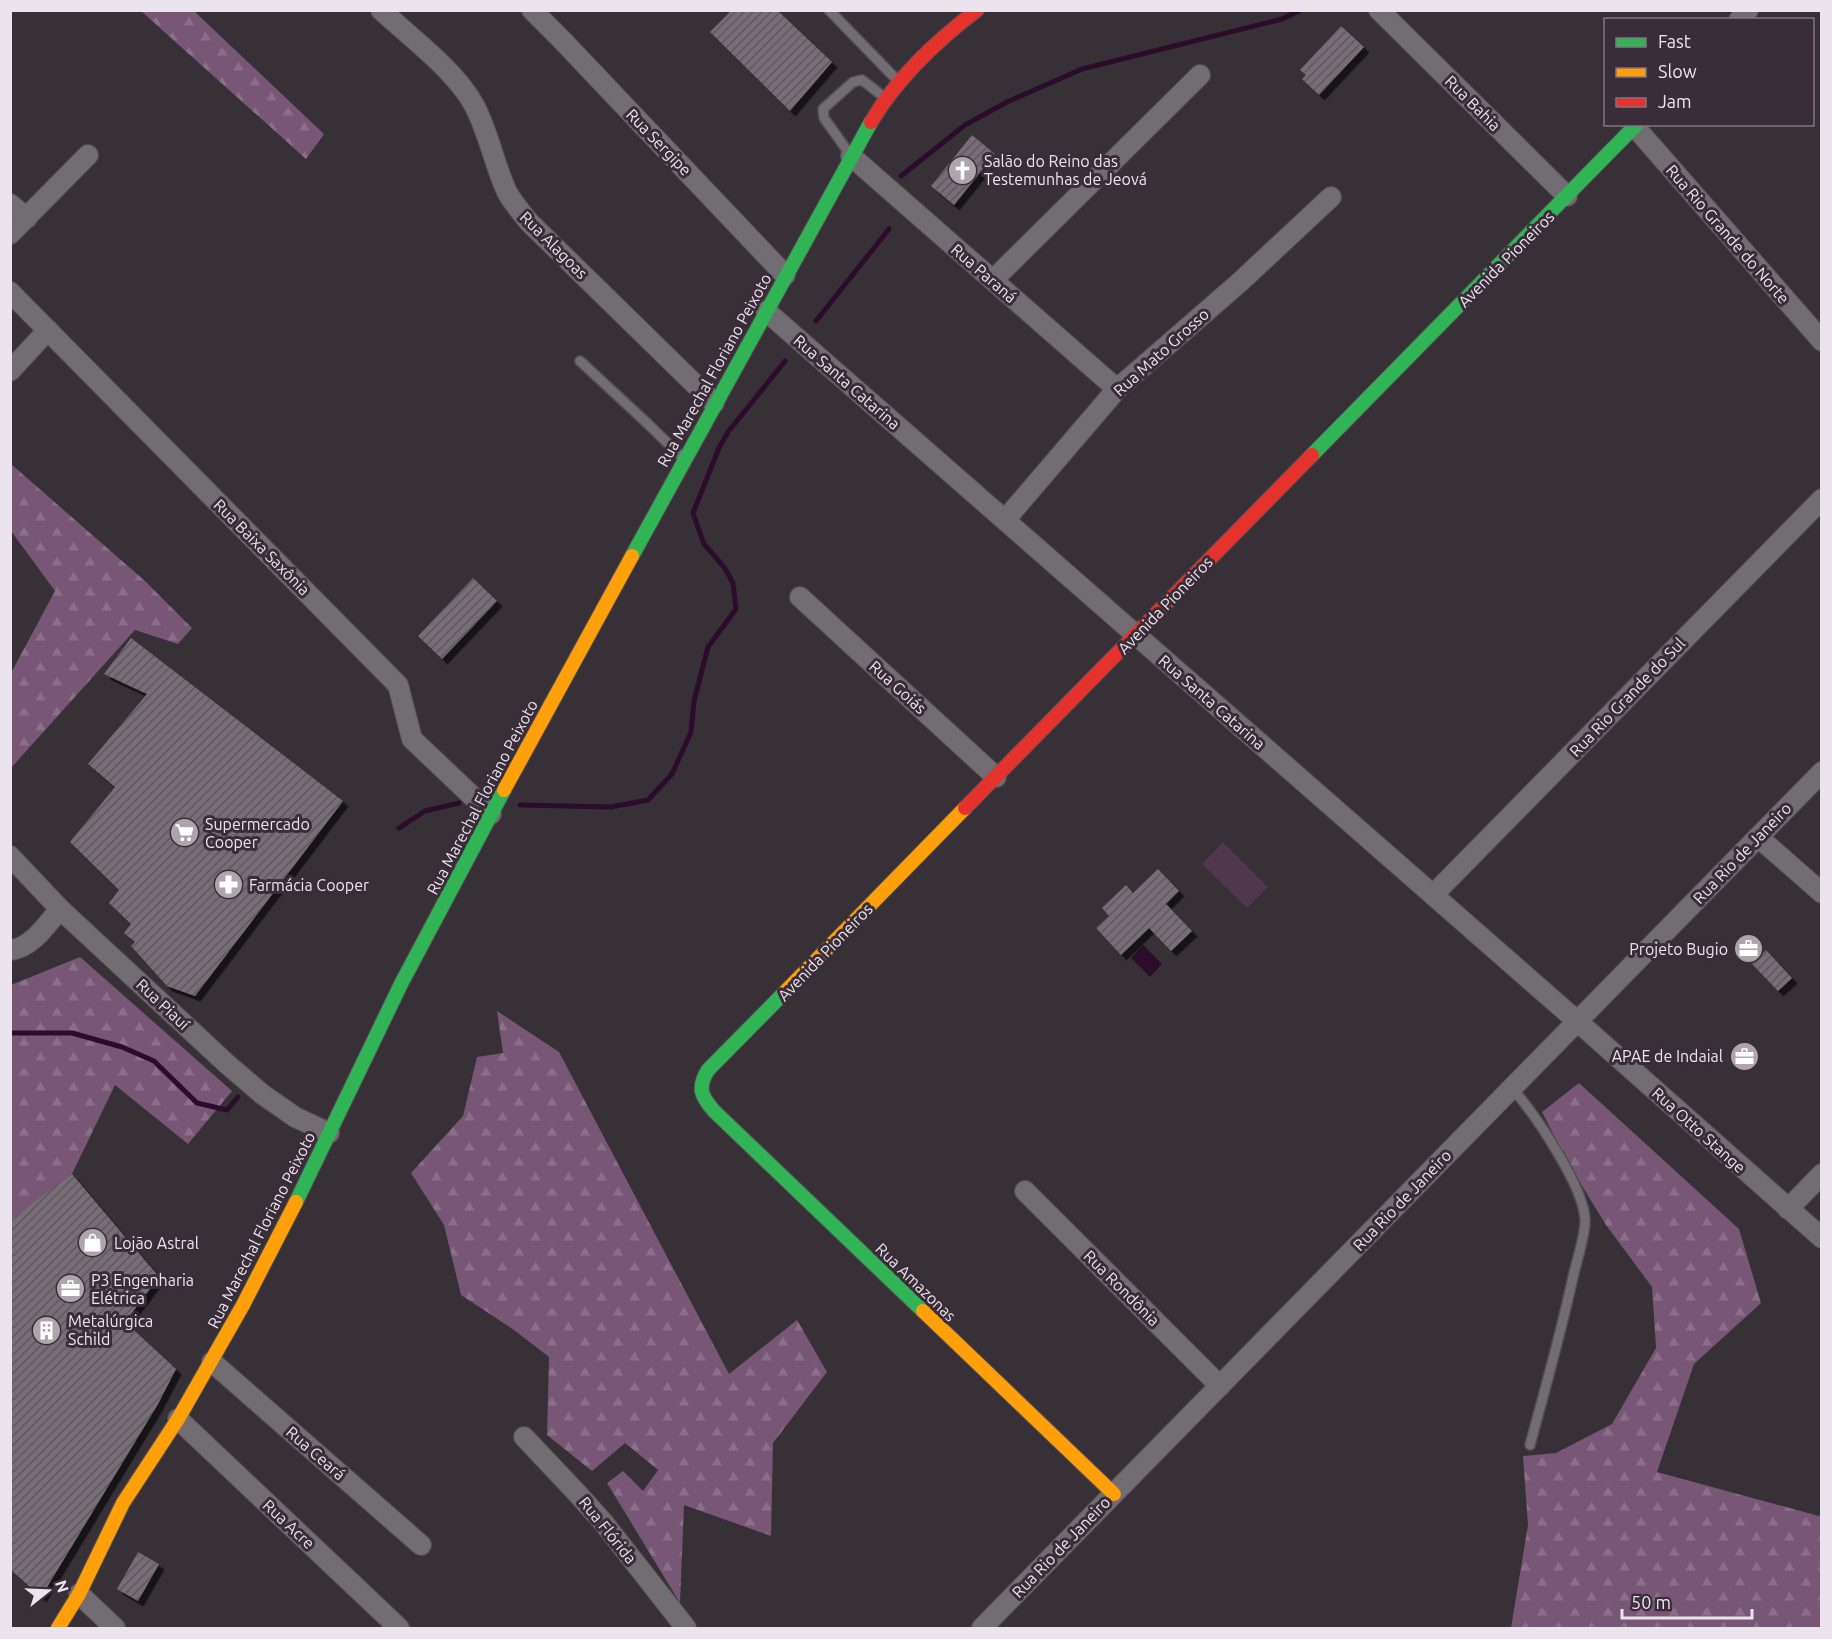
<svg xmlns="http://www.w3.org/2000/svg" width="1832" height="1639" font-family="Ubuntu,sans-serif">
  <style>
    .forest { fill: url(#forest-firs) }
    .pitch { fill: #4f374e }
    .water { fill: #2b0d2b }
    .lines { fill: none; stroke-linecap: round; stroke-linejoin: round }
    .stream { stroke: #2b0d2b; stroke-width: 5 }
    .building { fill: url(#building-hatch); filter: url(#shadow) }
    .lane-casing { stroke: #544d53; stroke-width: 12 }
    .street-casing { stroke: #544d53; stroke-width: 22 }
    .fast-casing { stroke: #544d53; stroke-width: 16 }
    .slow-casing { stroke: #544d53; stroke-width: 16 }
    .jam-casing { stroke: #544d53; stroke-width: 16 }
    .lane { stroke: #726d72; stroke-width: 9 }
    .street { stroke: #726d72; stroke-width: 20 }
    .fast { stroke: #30b455; stroke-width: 14 }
    .slow { stroke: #ff9f0a; stroke-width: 14 }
    .jam { stroke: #e5322d; stroke-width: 14 }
    .labels { text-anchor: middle; stroke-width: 6; stroke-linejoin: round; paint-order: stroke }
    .street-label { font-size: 16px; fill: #ece4ec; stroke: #3a2d39 }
    .poi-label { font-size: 16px; fill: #ece4ec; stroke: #3a2d39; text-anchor: start }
  </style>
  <defs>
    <pattern id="forest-firs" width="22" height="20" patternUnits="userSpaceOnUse" patternTransform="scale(1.5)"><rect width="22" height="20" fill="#775676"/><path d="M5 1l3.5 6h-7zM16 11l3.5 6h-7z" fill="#8a6e8a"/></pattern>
    <pattern id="building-hatch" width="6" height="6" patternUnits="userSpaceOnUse" patternTransform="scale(1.5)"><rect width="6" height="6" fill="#786d77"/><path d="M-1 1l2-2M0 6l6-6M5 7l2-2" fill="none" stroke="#60585f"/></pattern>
    <filter id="shadow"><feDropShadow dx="5.5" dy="5.5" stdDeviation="0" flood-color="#0009"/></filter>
  </defs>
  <rect width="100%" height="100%" fill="#373036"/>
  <g class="forest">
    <polygon points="141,11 194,11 324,134 306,159"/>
    <polygon points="11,464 145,581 192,628 178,644 135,630 11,768 11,673 55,591 11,531"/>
    <polygon points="80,957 232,1091 188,1144 115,1085 72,1174 11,1220 11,985"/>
    <polygon points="497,1011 559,1052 729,1374 797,1320 827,1372 773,1443 771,1536 684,1505 680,1603 607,1483 623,1471 643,1491 658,1470 625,1443 592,1471 547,1435 549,1357 514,1330 461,1295 444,1225 411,1173 463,1116 477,1057 503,1053"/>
    <polygon points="1579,1083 1739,1229 1761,1303 1694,1364 1657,1472 1819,1516 1821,1515 1821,1628 1511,1628 1528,1525 1523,1456 1556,1453 1612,1424 1656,1348 1652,1287 1606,1225 1568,1163 1542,1112"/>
  </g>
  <polygon class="pitch" points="1223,842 1268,887 1247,908 1202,864"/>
  <polygon class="water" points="1143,945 1162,964 1150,977 1131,958"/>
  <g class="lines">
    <g class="stream">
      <polyline points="901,176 965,125 1007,102 1082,69 1282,19 1301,10"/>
      <polyline points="816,321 889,229"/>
      <polyline points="520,805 611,807 648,800 672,774 691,732 694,701 708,647 736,609 733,583 724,567 704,544 693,513 719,448 728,432 785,361"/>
      <polyline points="399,828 425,811 459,803"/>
      <polyline points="10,1033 72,1033 122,1047 154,1061 197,1103 227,1110 238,1097"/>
    </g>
  </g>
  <g class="building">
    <polygon points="732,10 777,10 832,62 790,111 710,32"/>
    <polygon points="1341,26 1364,47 1319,95 1302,79 1306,75 1300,70"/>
    <polygon points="972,135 995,154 954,205 931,186"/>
    <polygon points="473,578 497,601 442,659 418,636"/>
    <polygon points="131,638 343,801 195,996 167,986 131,946 135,942 124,933 131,924 109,903 119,890 70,842 115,787 88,764 147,694 104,674"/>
    <polygon points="1158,869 1179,891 1166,904 1192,931 1171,951 1149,928 1121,955 1096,928 1109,916 1102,908 1126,885 1133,893"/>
    <polygon points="1766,950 1792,978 1778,991 1752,964"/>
    <polygon points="72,1174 159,1277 125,1322 176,1369 158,1404 41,1597 10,1569 10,1220"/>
    <polygon points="138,1552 159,1564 138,1601 117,1589"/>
  </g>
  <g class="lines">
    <defs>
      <g id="lane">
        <polyline points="829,10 897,80"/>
        <polyline points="849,153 824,118 823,109 853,82 862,80 884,97"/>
        <polyline points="580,361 648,424 683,458"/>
        <path d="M 1512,1088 C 1534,1113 1587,1190 1585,1223 C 1584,1239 1577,1260 1573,1277 C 1561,1333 1545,1389 1530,1445"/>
      </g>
      <g id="street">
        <path d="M 381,10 C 410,37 456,71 474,105 C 489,133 494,164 507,192 C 513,203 521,212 529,222 L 714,403"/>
        <polyline points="532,10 561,39 785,275"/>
        <polyline points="1379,10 1567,196"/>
        <polyline points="1739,20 1748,10"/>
        <polyline points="1635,127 1822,341"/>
        <polyline points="851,156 1117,389"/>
        <polyline points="10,204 27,218"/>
        <polyline points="10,234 88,155"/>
        <polyline points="993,280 1200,75"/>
        <polyline points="10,292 398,685 412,739 491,814"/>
        <polyline points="766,311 1577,1021 1822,1238"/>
        <polyline points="10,371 48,330"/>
        <polyline points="1005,520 1117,389 1240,282 1331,197"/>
        <polyline points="800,597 996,777"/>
        <polyline points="1758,837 1822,893"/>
        <polyline points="10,856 60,909 227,1064 262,1094 295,1117 329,1133"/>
        <polyline points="1433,895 1822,499"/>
        <path d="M 10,950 C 32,948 47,924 60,909"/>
        <polyline points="1025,1191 1220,1386"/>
        <polyline points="1788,1209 1822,1174"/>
        <polyline points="212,1362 421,1545"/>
        <polyline points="178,1419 399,1628"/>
        <polyline points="524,1437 576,1492 603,1522 686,1628"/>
        <polyline points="79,1594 115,1628"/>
        <polyline points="982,1628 1822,772"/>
      </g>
      <g id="fast">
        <polyline points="1312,455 1637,124"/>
        <polyline points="632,556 871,122"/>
        <path d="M 785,992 L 708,1070 C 697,1088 701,1096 714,1111 L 923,1311"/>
        <polyline points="296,1202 401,984 504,790"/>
      </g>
      <g id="slow">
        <polyline points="504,790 632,556"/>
        <polyline points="785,992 965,808"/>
        <polyline points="923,1311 1114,1494"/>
        <polyline points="58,1628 79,1594 123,1503 178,1419 243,1305 296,1202"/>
      </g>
      <g id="jam">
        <path d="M 871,122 C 898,77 935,42 977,10"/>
        <polyline points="965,808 1312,455"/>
      </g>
    </defs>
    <use href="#lane" class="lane-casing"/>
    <use href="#street" class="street-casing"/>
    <use href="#fast" class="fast-casing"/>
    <use href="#slow" class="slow-casing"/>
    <use href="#jam" class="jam-casing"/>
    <use href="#lane" class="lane"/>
    <use href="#street" class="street"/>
    <use href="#fast" class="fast"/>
    <use href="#slow" class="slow"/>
    <use href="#jam" class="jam"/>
  </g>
  <defs>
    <symbol id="church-disc" viewBox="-11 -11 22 22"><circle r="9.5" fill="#ada5ac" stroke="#3a2d39"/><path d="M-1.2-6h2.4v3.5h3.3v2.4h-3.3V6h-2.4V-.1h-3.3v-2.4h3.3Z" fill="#fff"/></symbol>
    <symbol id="supermarket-disc" viewBox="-11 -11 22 22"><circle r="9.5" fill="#ada5ac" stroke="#3a2d39"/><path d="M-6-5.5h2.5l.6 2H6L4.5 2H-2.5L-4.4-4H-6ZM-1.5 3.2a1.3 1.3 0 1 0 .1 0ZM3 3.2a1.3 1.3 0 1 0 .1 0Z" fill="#fff"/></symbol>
    <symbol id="pharmacy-disc" viewBox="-11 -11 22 22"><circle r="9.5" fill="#ada5ac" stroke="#3a2d39"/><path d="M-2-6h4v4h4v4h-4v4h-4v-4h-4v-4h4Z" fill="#fff"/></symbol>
    <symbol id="office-disc" viewBox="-11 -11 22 22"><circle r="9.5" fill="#ada5ac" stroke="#3a2d39"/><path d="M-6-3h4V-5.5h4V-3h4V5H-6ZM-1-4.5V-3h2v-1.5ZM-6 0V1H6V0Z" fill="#fff"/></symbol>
    <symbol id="shop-disc" viewBox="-11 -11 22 22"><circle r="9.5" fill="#ada5ac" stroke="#3a2d39"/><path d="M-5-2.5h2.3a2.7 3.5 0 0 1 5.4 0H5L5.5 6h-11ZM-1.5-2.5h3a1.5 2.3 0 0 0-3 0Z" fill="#fff"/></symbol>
    <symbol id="building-disc" viewBox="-11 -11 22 22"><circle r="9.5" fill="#ada5ac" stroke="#3a2d39"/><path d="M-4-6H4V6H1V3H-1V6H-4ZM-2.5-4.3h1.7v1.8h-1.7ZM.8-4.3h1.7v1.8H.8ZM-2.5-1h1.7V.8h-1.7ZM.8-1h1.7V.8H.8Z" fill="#fff"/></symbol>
  </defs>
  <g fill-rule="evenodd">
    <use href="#church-disc" x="946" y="154" width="33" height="33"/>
    <use href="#supermarket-disc" x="168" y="816" width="33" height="33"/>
    <use href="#pharmacy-disc" x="212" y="868" width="33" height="33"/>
    <use href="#office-disc" x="1732" y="932" width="33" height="33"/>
    <use href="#office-disc" x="1728" y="1040" width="33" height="33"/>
    <use href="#shop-disc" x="76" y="1226" width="33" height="33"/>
    <use href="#office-disc" x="54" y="1272" width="33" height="33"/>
    <use href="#building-disc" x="30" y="1314" width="33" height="33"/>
  </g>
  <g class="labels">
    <g class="street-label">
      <text transform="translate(1473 103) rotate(45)" y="6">Rua Bahia</text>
      <text transform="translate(659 142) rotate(46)" y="6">Rua Sergipe</text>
      <text transform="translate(1728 234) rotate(49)" y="6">Rua Rio Grande do Norte</text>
      <text transform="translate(554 245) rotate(45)" y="6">Rua Alagoas</text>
      <text transform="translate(1506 259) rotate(-45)" y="6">Avenida Pioneiros</text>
      <text transform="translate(984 273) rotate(41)" y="6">Rua Paraná</text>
      <text transform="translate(1161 352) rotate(-42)" y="6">Rua Mato Grosso</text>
      <text transform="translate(714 370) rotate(-61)" y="6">Rua Marechal Floriano Peixoto</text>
      <text transform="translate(847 382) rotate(41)" y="6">Rua Santa Catarina</text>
      <text transform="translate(262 547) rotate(45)" y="6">Rua Baixa Saxônia</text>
      <text transform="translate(1165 605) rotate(-46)" y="6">Avenida Pioneiros</text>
      <text transform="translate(898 687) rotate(42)" y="6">Rua Goiás</text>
      <text transform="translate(1627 697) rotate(-46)" y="6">Rua Rio Grande do Sul</text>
      <text transform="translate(1212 702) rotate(41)" y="6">Rua Santa Catarina</text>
      <text transform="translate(482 797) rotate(-62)" y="6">Rua Marechal Floriano Peixoto</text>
      <text transform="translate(1742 853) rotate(-46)" y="6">Rua Rio de Janeiro</text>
      <text transform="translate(825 952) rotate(-46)" y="6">Avenida Pioneiros</text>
      <text transform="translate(163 1004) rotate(43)" y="6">Rua Piauí</text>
      <text transform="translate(1699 1130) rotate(42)" y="6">Rua Otto Stange</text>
      <text transform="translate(1402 1200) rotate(-46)" y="6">Rua Rio de Janeiro</text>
      <text transform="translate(261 1230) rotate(-63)" y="6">Rua Marechal Floriano Peixoto</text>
      <text transform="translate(916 1282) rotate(44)" y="6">Rua Amazonas</text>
      <text transform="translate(1122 1288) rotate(45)" y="6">Rua Rondônia</text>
      <text transform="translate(316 1453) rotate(41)" y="6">Rua Ceará</text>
      <text transform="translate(289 1524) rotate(43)" y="6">Rua Acre</text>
      <text transform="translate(608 1530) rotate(51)" y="6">Rua Flórida</text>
      <text transform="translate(1061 1547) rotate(-46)" y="6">Rua Rio de Janeiro</text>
    </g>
    <g class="poi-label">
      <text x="984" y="167">Salão do Reino das<tspan x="984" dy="18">Testemunhas de Jeová</tspan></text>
      <text x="205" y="830">Supermercado<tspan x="205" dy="18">Cooper</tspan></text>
      <text x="249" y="891">Farmácia Cooper</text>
      <text x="1728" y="955" text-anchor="end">Projeto Bugio</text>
      <text x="1723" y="1062" text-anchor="end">APAE de Indaial</text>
      <text x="114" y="1249">Lojão Astral</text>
      <text x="91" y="1286">P3 Engenharia<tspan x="91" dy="18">Elétrica</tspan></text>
      <text x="68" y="1327">Metalúrgica<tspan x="68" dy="18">Schild</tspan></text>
    </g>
  </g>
  <rect width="1832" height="1639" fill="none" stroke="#ece4ec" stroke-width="24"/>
  <rect x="1604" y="18" width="210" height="108" fill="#3a2d39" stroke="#817681" stroke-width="1.5"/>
  <rect x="1616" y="38" width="30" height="9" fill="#30b455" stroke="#817681" stroke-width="1.5"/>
  <text x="1658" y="48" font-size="18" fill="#ece4ec">Fast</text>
  <rect x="1616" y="68" width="30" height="9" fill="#ff9f0a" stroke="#817681" stroke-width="1.5"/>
  <text x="1658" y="78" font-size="18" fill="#ece4ec">Slow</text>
  <rect x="1616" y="98" width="30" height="9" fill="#e5322d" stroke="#817681" stroke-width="1.5"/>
  <text x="1658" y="108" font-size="18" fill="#ece4ec">Jam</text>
  <g transform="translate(48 1591) rotate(72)" stroke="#3a2d39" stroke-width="4.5" paint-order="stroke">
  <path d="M0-4.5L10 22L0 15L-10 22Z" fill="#ece4ec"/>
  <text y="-9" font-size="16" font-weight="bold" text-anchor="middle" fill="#ece4ec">N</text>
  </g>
  <path d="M1622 1609v9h130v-9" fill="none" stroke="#ece4ec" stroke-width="3"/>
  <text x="1631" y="1609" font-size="18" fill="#ece4ec" stroke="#3a2d39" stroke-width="4.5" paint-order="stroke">50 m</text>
</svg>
